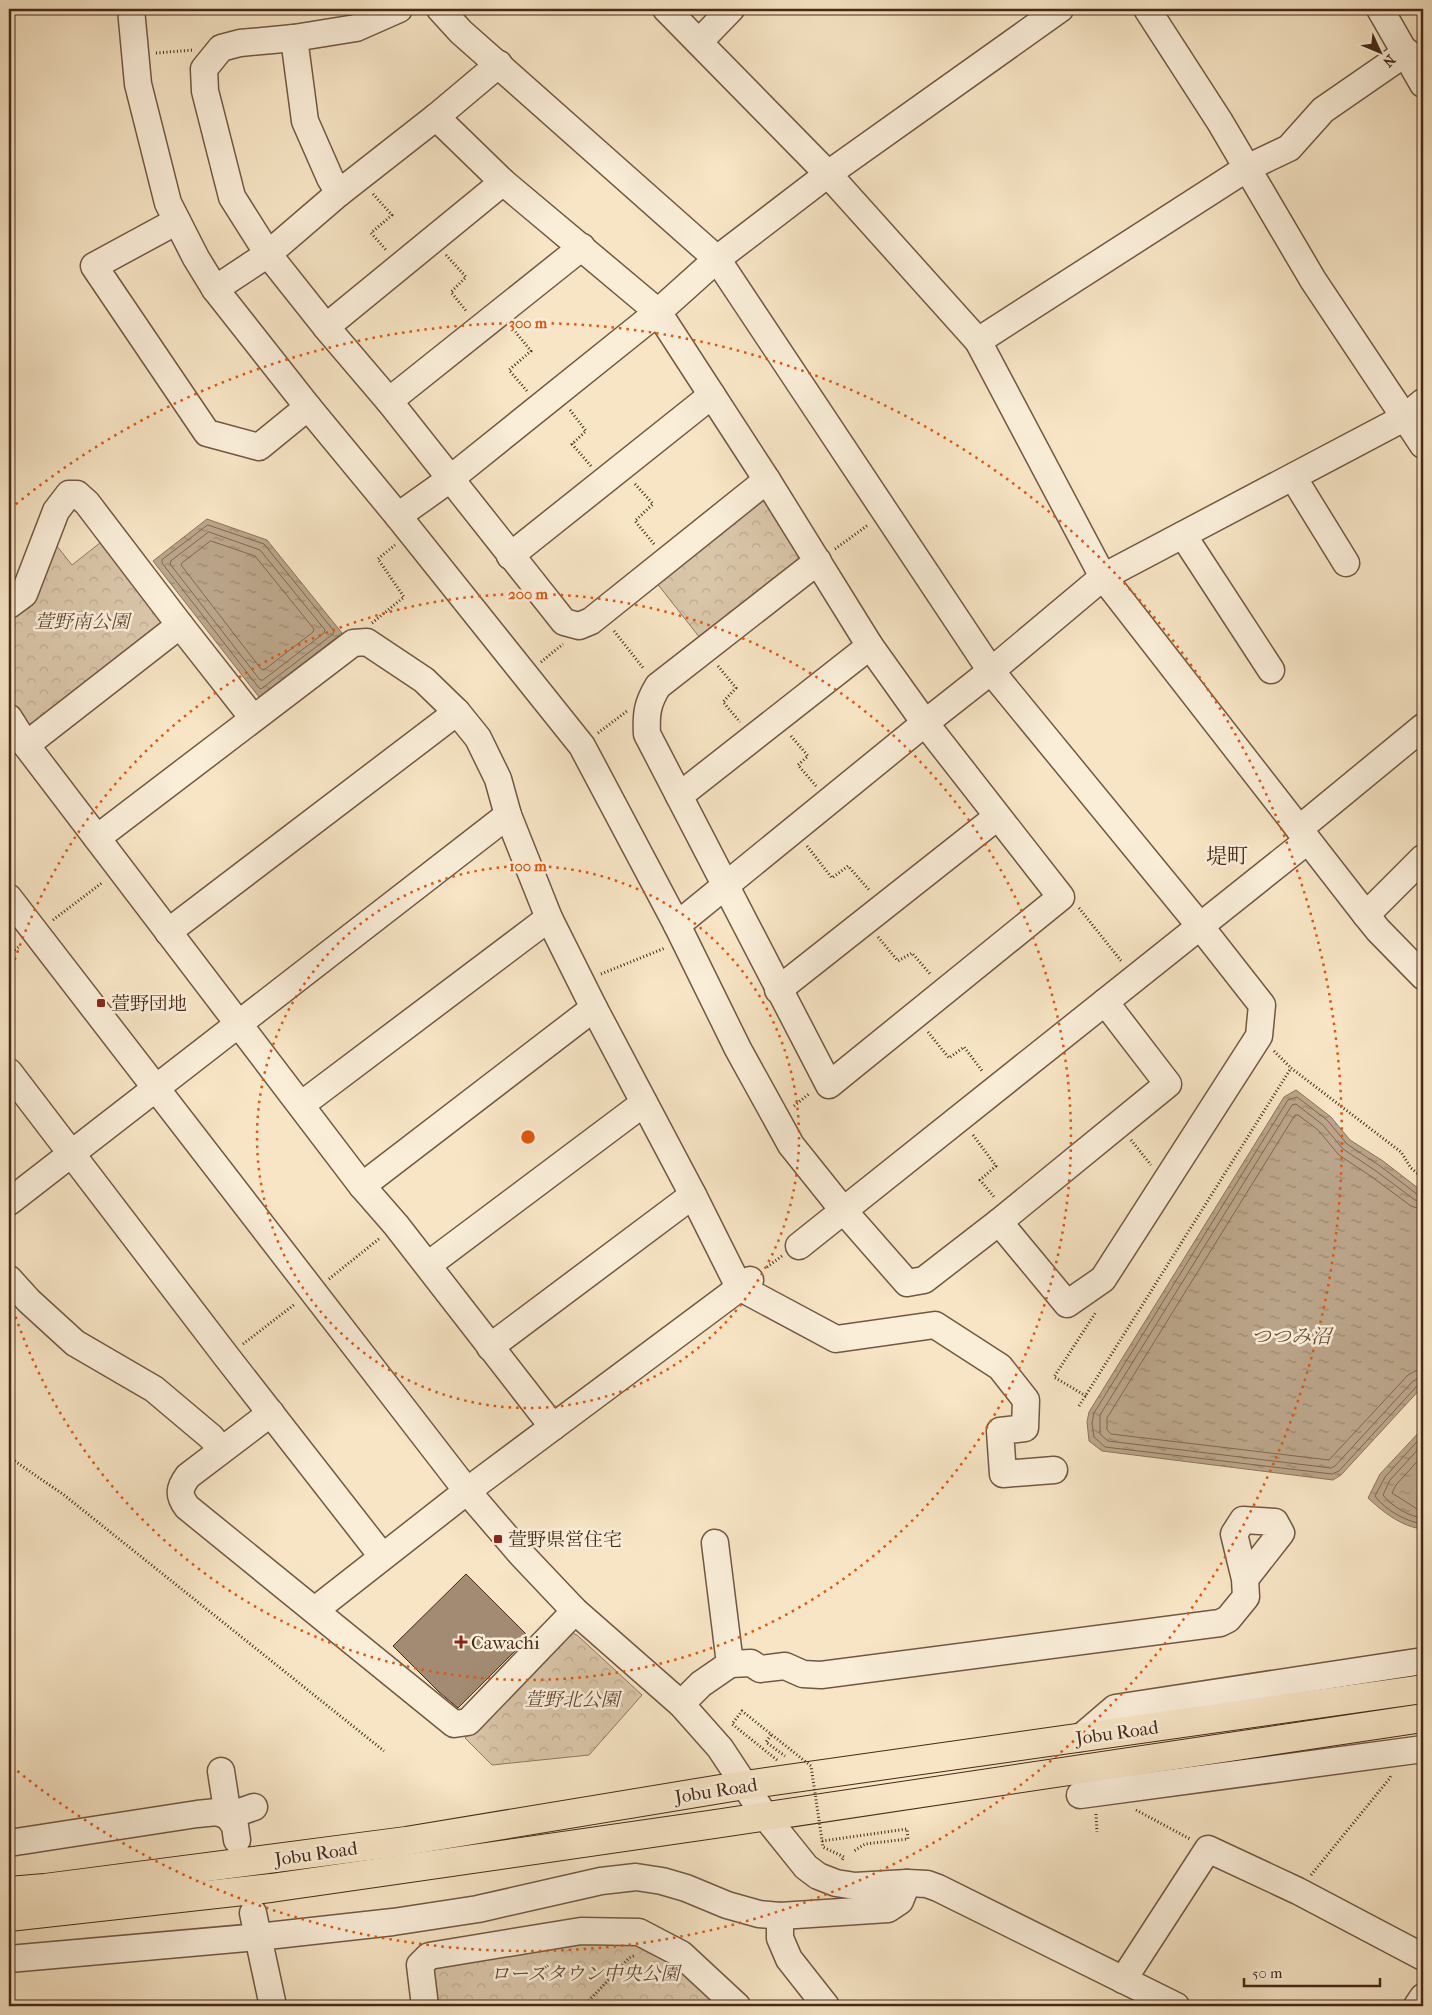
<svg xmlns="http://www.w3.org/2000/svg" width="1432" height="2015" font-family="'IM FELL French Canon','Noto Serif JP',serif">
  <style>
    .park { fill: url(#park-crowns); stroke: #907760 }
    .water { fill: url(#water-ripples); stroke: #8c735c }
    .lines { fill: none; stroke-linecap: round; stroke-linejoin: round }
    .shore { stroke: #806751; stroke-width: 1 }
    .building { fill: #a28b72; stroke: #462918 }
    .minor-casing { stroke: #725843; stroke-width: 29 }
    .highway-casing { stroke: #462918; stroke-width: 30 }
    .path { stroke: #462918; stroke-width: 3; stroke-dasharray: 1 2.5; stroke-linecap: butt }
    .minor { stroke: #faeed9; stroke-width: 26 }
    .highway { stroke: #f7e5c5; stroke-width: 28 }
    .path-bridge { stroke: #462918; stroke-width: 3; stroke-dasharray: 1 2.5; stroke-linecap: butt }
    .ring { fill: none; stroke: #e0570d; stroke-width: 2.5; stroke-dasharray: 2.5 5 }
    .poi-dot { fill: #8f2418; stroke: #faeed9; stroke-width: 2 }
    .labels { text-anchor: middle; stroke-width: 5; stroke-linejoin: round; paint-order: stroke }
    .park-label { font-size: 19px; font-style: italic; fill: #634835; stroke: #faeed9 }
    .poi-label { font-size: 19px; fill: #462918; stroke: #faeed9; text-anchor: start }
    .street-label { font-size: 19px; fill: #462918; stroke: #faeed9 }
    .water-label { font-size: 20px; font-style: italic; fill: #694e3a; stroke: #faeed9 }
    .quarter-label { font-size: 21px; fill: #462918; stroke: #faeed9 }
    .centre { fill: #e0570d; stroke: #faeed9; stroke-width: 2.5 }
    .ring-label { font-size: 15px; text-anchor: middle; font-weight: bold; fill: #e0570d; stroke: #faeed9; stroke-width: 5; stroke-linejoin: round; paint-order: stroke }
  </style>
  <defs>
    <pattern id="park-crowns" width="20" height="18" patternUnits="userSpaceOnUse" patternTransform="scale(1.25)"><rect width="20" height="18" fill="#d9c5a8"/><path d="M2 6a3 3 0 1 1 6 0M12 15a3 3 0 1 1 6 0" fill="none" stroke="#bca990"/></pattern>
    <pattern id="water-ripples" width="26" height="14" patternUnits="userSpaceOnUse" patternTransform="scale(1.25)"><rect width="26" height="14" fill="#bba58a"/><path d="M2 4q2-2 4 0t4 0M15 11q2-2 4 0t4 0" fill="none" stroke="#9a8670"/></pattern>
  </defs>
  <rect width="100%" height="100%" fill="#f7e5c5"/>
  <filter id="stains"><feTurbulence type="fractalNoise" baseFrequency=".004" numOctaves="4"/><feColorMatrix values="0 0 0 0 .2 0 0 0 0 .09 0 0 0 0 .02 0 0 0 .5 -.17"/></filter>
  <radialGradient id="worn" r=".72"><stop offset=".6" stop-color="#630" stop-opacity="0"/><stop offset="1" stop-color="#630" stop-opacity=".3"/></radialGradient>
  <g class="park">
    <polygon points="757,494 773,498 807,553 704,643 652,577"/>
    <polygon points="105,539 164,614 165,628 38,727 21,726 9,707 9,612 52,540 72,565"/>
    <polygon points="569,1632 577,1635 642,1695 589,1755 492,1765 465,1738"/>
    <polygon points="582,1938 636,1940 677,1964 722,2006 431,2006 428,1971 437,1964"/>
  </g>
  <g class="water">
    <polygon points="207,519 267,540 342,633 259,697 153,561"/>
    <polygon points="1296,1090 1331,1117 1350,1140 1383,1161 1423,1192 1423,1386 1341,1475 1333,1480 1102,1451 1089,1441 1087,1422 1089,1412 1284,1097"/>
    <path d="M 1423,1428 L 1423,1529 C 1402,1527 1383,1512 1368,1498 L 1380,1474 Z"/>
  </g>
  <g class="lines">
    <g class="shore">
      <polygon points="208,525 264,544 334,631 333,634 261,689 259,688 162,563 162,560"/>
      <polygon points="209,532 260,550 325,630 324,633 263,680 260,680 170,564 171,561"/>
      <polygon points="211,541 255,556 314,629 313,632 264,670 261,669 181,565 182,563"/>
      <polyline points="1423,1196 1418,1195 1380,1166 1347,1144 1327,1120 1297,1097 1288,1100 1094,1413 1092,1423 1094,1437 1105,1447 1332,1474 1339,1471 1418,1385 1423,1384"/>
      <polyline points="1423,1202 1415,1200 1376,1171 1343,1149 1323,1125 1296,1104 1292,1105 1100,1415 1100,1434 1108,1441 1331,1468 1335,1466 1413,1381 1423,1377"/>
      <polyline points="1423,1210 1411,1206 1372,1177 1339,1155 1318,1130 1298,1115 1295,1115 1107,1418 1107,1430 1111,1434 1329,1460 1408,1375 1415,1371 1423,1370"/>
      <path d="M 1423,1435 L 1385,1477 L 1375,1496 C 1385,1510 1407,1522 1423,1524"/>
      <path d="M 1423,1444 L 1390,1480 L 1383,1495 C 1391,1506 1410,1517 1423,1518"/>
      <polyline points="1423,1455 1396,1485 1392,1493 1417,1509 1423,1510"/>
    </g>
  </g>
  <polygon class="building" points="466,1574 529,1637 458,1708 439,1692 393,1646"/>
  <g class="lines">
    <defs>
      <g id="minor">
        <polyline points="131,9 138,84 168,203 196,258 215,289 308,407 398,516 582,746 677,925 738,1049 791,1145 843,1210 907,1283 924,1280 999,1222 1168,1084 1105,1002"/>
        <polyline points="399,9 356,28 294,38 240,43 221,48 204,69 205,91 232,197 268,254 326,327 389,401 564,622 579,626 591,621 767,480"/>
        <polyline points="440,9 461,32 717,259 991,671 1200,926 1262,1005 1259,1036 1103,1279 1067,1304 999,1222"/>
        <polyline points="666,9 828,174 978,341 1103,577 1366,915 1378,930 1423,976"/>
        <polyline points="1147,9 1220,122 1313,280 1423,445"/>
        <polyline points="1380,9 1423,84"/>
        <polyline points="294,38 305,121 330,178 339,193"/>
        <polyline points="699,42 731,9"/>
        <path d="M 436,117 L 503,182 L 658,312 L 767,480 L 870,646 L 925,723 L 1061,897 L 829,1085 L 647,734 C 646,714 647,704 658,686 L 818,561"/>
        <polyline points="177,221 94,266 207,433 259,447 308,407"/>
        <polyline points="215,289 268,254 339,193 436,117 499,64"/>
        <polyline points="326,327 503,182"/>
        <polyline points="978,341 1247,168 1289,148 1323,110 1407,52"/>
        <polyline points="389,401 582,247"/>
        <polyline points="1293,477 1346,563"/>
        <polyline points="398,516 450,479 658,312 717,259 828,174 1060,9"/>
        <polyline points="1183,535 1271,670"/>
        <polyline points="510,556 712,395"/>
        <polyline points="9,605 24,594 56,511 69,494 77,494 87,503 180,625 253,718"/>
        <polyline points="9,718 26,745 362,1186 396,1225 553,1427"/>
        <polyline points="26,745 180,625"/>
        <polyline points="679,796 870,646"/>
        <polyline points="1299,829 1423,727"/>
        <polyline points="97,838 353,643 367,642 424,680 457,712 478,738 498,779 508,815 549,918 594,1008 693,1195 739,1287 836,1339 935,1325 1000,1367 1026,1400 1025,1428 1000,1431 1003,1474 1054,1470"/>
        <polyline points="9,898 467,1491 521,1554 575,1611 681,1704 720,1748 765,1816 806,1867 818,1876 836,1883 855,1886 907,1883 927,1884 938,1888 1176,2006"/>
        <polyline points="1366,915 1423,858"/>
        <polyline points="677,925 925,723 991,671 1103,577 1404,418 1423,402"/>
        <polyline points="168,932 457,712"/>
        <polyline points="778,990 997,817"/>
        <polyline points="9,1072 226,1356 382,1556"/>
        <polyline points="301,1105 549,918"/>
        <polyline points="362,1186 594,1008"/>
        <polyline points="9,1202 508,815"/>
        <polyline points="799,1246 1307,841"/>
        <polyline points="432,1262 644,1103"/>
        <polyline points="9,1279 29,1301 75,1343 154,1389 211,1437 221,1449"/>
        <polyline points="490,1347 693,1195"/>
        <path d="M 271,1413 L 188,1476 C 179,1488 178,1495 187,1507 L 454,1724 L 468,1722 L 575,1611"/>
        <polyline points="316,1611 324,1603 467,1491 750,1280"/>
        <polyline points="730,1664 751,1663 760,1669 785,1666 803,1674 821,1675 1220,1623 1228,1619 1246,1597 1245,1579 1281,1533 1275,1522 1243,1520 1234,1534 1245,1579"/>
        <polyline points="681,1704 701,1684 730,1664 715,1543"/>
        <polyline points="1080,1738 1115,1708 1423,1661"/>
        <polyline points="221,1771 228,1816 235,1826 237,1840"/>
        <polyline points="1080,1795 1423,1749"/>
        <polyline points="9,1843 197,1814 217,1812 228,1816 254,1807"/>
        <polyline points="253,1913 273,2006"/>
        <polyline points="780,1916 780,1938 789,1959 826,2006"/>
        <polyline points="9,1959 258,1937 393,1922 478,1909 601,1881 636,1877 662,1881 686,1888 727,1905 759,1914 780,1916 888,1909 900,1901 907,1883"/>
        <polyline points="1123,1980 1208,1849 1298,1891 1423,1957"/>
        <polyline points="425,2006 420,1965 429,1956 581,1931 639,1932 681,1954 737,2006"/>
        <polyline points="1417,2006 1423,1997"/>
      </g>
      <g id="highway">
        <polyline points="9,1891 45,1888 406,1841 745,1785 1423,1689"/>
        <polyline points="9,1917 271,1888 715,1824 1423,1718"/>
      </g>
    </defs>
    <use href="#minor" class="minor-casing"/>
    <use href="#highway" class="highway-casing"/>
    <g class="path">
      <polyline points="156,53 193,50"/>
      <polyline points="373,194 392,215 371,233 387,251"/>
      <polyline points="446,255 466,277 451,292 467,312"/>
      <polyline points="513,329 531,351 509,370 527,391"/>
      <polyline points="570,410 586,431 572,444 591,466"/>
      <polyline points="635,484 653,504 635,521 654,544"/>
      <polyline points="835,549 868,525"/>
      <polyline points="372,623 404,597 378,559 395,545"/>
      <polyline points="614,631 644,669"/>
      <polyline points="541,662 563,644"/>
      <polyline points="718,666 736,688 723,702 740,722"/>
      <polyline points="598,733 627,711"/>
      <polyline points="791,736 808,756 798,765 816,786"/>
      <polyline points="807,846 832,878 848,866 870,891"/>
      <polyline points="1079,908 1122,962"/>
      <polyline points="53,920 103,882"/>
      <polyline points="878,937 898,961 912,953 931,975"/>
      <polyline points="9,954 20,946"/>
      <polyline points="601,974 665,948"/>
      <polyline points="928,1032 949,1058 964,1047 983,1072"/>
      <polyline points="1274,1051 1291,1068"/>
      <polyline points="794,1106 810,1093"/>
      <polyline points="973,1135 996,1166 980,1180 995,1198"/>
      <polyline points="1131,1140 1151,1165"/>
      <polyline points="767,1267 782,1256"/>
      <polyline points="329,1279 380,1238"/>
      <polyline points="243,1344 295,1304"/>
      <polyline points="1086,1396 1054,1377 1096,1312"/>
      <polyline points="1079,1406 1291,1068 1401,1152 1411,1168 1423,1178"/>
      <polyline points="9,1457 64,1495 384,1751"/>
      <polyline points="771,1735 766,1742 785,1756"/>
      <polyline points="1136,1810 1190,1839"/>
      <polyline points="1096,1814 1097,1832"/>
      <polyline points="822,1841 907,1829 908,1839 865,1844 854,1851"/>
      <polyline points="827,1849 844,1857 841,1862"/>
      <polyline points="1311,1875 1390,1778 1391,1775"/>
      <polyline points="226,2006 250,2002"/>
      <polyline points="584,2006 629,1958 636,1955"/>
    </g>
    <use href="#minor" class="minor"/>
    <use href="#highway" class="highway"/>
    <polyline class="path-bridge" points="777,1760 732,1724 742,1711 811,1766 823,1847 827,1849"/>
  </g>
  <g class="ring">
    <circle cx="528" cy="1137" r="271"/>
    <path d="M10 974A543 543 0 1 1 10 1300"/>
    <path d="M10 509A814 814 0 1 1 10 1765"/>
  </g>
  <g class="poi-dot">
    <rect x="96" y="998" width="10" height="10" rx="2.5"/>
    <rect x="493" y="1534" width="10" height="10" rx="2.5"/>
    <path d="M458.5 1634.5h5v5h5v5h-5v5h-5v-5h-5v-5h5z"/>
  </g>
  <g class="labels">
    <g class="park-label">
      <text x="82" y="628">萱野南公園</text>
      <text x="572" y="1706">萱野北公園</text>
      <text x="585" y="1980">ローズタウン中央公園</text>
    </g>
    <g class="poi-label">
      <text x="111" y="1010">萱野団地</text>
      <text x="508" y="1546">萱野県営住宅</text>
      <text x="471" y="1649">Cawachi</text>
    </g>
    <g class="street-label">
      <text transform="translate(1117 1732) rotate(-8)" y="7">Jobu Road</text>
      <text transform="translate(716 1790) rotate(-9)" y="7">Jobu Road</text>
      <text transform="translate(316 1853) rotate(-8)" y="7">Jobu Road</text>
    </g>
    <g class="water-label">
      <text x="1291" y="1343">つつみ沼</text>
    </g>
    <g class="quarter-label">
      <text x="1227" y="863">堤町</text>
    </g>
  </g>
  <circle cx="528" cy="1137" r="8" class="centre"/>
  <g class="ring-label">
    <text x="528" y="328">300 m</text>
    <text x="528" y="599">200 m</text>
    <text x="528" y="871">100 m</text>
  </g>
  <rect width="1432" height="2015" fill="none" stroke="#f7e5c5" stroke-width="30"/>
  <rect x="10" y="10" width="1412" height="1995" fill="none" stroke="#462918" stroke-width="2.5"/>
  <rect x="15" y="15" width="1402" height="1985" fill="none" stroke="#462918"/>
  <g transform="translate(1380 52) rotate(134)" stroke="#faeed9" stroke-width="4" paint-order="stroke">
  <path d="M0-4L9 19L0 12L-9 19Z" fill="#462918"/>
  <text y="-8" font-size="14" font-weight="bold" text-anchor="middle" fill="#462918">N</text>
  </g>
  <path d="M1244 1978v8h136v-8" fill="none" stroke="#462918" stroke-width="2.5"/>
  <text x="1252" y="1978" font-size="15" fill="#462918" stroke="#faeed9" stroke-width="4" paint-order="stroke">50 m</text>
  <rect width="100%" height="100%" filter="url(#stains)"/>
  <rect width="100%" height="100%" fill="url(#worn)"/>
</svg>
